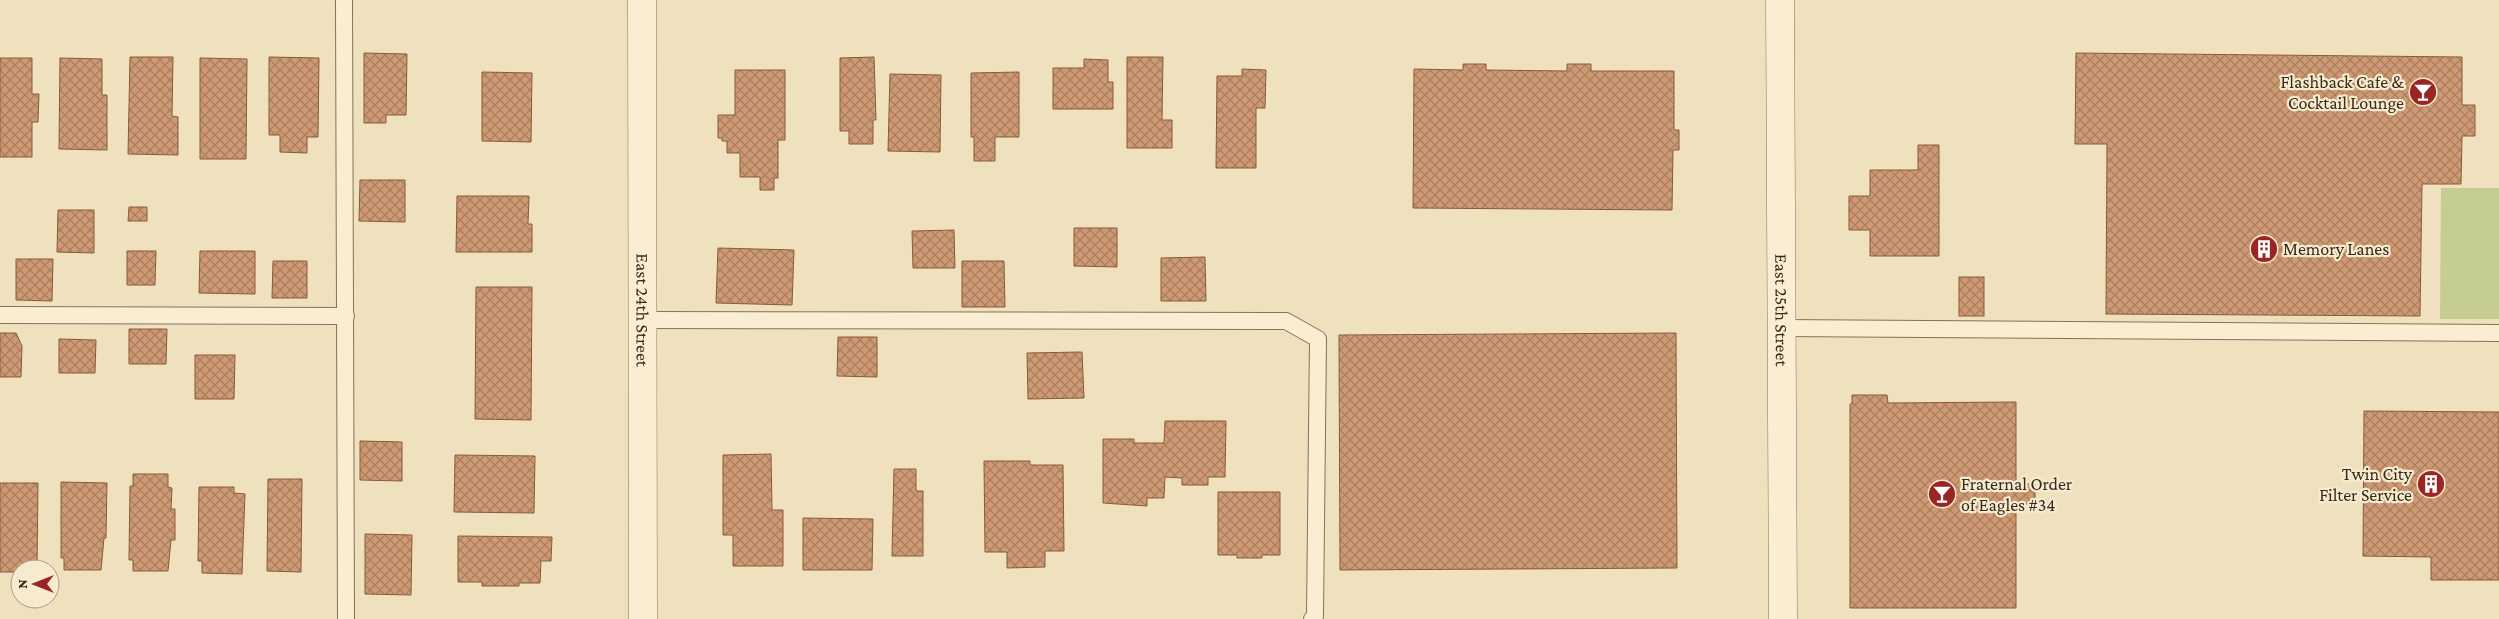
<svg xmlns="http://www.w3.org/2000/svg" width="2499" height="619" font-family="'Crimson Pro',serif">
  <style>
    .green { fill: #c6cd92 }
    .building { fill: url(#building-cross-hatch); stroke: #885a3c }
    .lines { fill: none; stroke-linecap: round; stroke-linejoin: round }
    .service-casing { stroke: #887156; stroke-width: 18 }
    .minor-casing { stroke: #887156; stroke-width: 29 }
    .tertiary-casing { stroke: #887156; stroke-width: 29 }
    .service { stroke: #faeed2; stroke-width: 16 }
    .minor { stroke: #faeed2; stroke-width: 28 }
    .tertiary { stroke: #faeed2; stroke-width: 28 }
    .labels { text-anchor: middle; stroke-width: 4.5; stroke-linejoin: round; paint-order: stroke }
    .poi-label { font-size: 18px; fill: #37291c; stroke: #f6ebce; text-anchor: end }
    .street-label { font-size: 18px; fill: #37291c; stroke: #f6ebce }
  </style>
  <defs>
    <pattern id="building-cross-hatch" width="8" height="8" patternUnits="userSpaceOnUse" patternTransform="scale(1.25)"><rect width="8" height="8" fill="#cf9a73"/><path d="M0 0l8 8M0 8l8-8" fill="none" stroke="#a97e5e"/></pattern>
  </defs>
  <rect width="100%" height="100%" fill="#efe1be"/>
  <polygon class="green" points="2441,188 2499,188 2499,319 2440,319"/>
  <g class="building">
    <polygon points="364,53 407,54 406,115 386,115 386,123 364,123"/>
    <polygon points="2076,53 2462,57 2462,105 2475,105 2475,136 2462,136 2461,184 2422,184 2420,316 2106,314 2107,144 2075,144"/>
    <polygon points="130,57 173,57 172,116 178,117 178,155 128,154"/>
    <polygon points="269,57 319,58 318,137 307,137 307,153 280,152 280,135 269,135"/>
    <polygon points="874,57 876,120 873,120 873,144 849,144 849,131 840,131 840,58"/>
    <polygon points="1127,57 1163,57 1162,120 1172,120 1172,148 1127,148"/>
    <polygon points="0,58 32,58 32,94 39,94 38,122 32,122 32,157 0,157"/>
    <polygon points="60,58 102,59 102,95 107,95 107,150 59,149"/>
    <polygon points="200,58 247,59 246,159 200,159"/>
    <polygon points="1084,59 1108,60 1108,82 1113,82 1113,109 1053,109 1053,68 1084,68"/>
    <polygon points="1463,64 1486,64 1486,70 1567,71 1567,64 1591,64 1591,71 1674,71 1674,130 1679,130 1679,150 1673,150 1672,210 1413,208 1414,69 1463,70"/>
    <polygon points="1242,69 1266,70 1265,108 1256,108 1256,168 1216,168 1217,76 1242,76"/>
    <polygon points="735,70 785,70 785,140 778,140 778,178 774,178 774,190 760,190 760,177 740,177 740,153 727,153 727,141 722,141 722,138 718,138 718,115 735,115"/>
    <polygon points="482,72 532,73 531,142 482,141"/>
    <polygon points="1019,72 1019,137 995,137 995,161 974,161 974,137 971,137 971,73"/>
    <polygon points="890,74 941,75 940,152 888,151"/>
    <polygon points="1918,145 1939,145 1939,256 1870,256 1870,230 1849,230 1849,196 1870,196 1870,170 1918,170"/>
    <polygon points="360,180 405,180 405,222 359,221"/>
    <polygon points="457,196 529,196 528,224 532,224 532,252 456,252"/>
    <polygon points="129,207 147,207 147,221 128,221"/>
    <polygon points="58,210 94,210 94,253 57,252"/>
    <polygon points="1074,228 1117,228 1117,267 1074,266"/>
    <polygon points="954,230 955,268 913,268 912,231"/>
    <polygon points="718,248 794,250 792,305 716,303"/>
    <polygon points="127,251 156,251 155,285 127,285"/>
    <polygon points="200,251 255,251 255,294 199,293"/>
    <polygon points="1205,257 1206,301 1161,301 1161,258"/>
    <polygon points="16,259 53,259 52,301 16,300"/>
    <polygon points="273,261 307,261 307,298 272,298"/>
    <polygon points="962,261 1004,261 1005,307 962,307"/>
    <rect x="1959" y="277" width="25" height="39"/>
    <polygon points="476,287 532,287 531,420 475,419"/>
    <polygon points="129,329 167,329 166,364 129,364"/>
    <polygon points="0,333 16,333 22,346 21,377 0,377"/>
    <polygon points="1676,333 1677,568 1340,570 1339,335"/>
    <polygon points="838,337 877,337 877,377 837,376"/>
    <polygon points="59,339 96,340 95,373 59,373"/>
    <polygon points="1082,352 1084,398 1028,399 1027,353"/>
    <polygon points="195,355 235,355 234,399 195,399"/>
    <polygon points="1852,395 1887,395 1888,403 2016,402 2016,484 2035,484 2035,504 2016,504 2016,608 1850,608 1850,404 1852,404"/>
    <polygon points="2364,411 2499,412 2499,580 2431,580 2431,557 2363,556"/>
    <polygon points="1165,421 1226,421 1225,477 1208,477 1208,485 1182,485 1182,478 1165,477 1164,498 1147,498 1147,506 1103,503 1103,439 1134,439 1134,443 1164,443"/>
    <polygon points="360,441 402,442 402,481 360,480"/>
    <polygon points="771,454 772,510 783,510 783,566 733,566 733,535 723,535 723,455"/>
    <polygon points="455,455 535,456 534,513 454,512"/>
    <polygon points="984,461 1030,461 1030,465 1063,465 1064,551 1045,551 1045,567 1007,568 1007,552 985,552"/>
    <polygon points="894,469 916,469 916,491 923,491 923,556 892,556"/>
    <polygon points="133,474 168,474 168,487 172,488 171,509 175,509 175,540 171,540 168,571 133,571 133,560 129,560 130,486 133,486"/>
    <polygon points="268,479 302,479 301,572 267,571"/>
    <polygon points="61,482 107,483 106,538 104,538 101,570 64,570 64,558 61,558"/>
    <polygon points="0,483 38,483 37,569 20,569 20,572 0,572"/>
    <polygon points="199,487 234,487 234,493 245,494 242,574 202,573 202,561 198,561"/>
    <polygon points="1218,492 1280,492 1280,555 1262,555 1262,558 1237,558 1237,555 1218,555"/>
    <polygon points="803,518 873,519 872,570 803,570"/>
    <polygon points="365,534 412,535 411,595 365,594"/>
    <polygon points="458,536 552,537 551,561 541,561 540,583 519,583 519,586 482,586 482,582 458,582"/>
  </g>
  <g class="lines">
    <defs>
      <g id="service">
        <polyline points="344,0 346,619"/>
        <polyline points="0,315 346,316"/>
        <polyline points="642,320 1286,321 1318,339 1315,616 1312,619"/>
        <polyline points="1781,328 2499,333"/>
      </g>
      <g id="minor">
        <path id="s1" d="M 642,0 L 643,619"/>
      </g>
      <g id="tertiary">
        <path id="s2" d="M 1780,0 L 1783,619"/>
      </g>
    </defs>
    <use href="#service" class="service-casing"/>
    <use href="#minor" class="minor-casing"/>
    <use href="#tertiary" class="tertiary-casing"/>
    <use href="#service" class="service"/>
    <use href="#minor" class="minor"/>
    <use href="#tertiary" class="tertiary"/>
  </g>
  <defs>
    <symbol id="bar-disc" viewBox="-11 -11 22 22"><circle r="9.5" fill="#992525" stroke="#f6ebce"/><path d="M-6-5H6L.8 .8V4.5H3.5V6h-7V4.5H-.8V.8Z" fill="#fff"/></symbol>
    <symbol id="building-disc" viewBox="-11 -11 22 22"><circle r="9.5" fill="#992525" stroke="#f6ebce"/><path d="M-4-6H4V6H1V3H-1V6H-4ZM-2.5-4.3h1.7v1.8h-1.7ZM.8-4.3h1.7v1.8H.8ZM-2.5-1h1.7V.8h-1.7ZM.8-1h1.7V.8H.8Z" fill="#fff"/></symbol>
  </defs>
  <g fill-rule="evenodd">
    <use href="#bar-disc" x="2407" y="76" width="32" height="32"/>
    <use href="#building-disc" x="2248" y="233" width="32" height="32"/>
    <use href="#building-disc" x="2415" y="468" width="32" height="32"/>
    <use href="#bar-disc" x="1926" y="478" width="32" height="32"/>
  </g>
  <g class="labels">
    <g class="poi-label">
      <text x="2404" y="88">Flashback Cafe &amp;<tspan x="2404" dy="21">Cocktail Lounge</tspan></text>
      <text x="2283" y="255" text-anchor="start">Memory Lanes</text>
      <text x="2412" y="480">Twin City<tspan x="2412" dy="21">Filter Service</tspan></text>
      <text x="1961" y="490" text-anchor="start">Fraternal Order<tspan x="1961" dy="21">of Eagles #34</tspan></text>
    </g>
    <g class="street-label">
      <text dy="6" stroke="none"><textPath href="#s1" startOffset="310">East 24th Street</textPath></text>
      <text dy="6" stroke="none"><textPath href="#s2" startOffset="310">East 25th Street</textPath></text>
    </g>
  </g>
  <g transform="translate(35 584) rotate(270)"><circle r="24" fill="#f6ebce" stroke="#aa9d87"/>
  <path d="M0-4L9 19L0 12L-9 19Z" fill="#992525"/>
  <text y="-8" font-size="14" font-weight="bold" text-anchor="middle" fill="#37291c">N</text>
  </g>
</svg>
